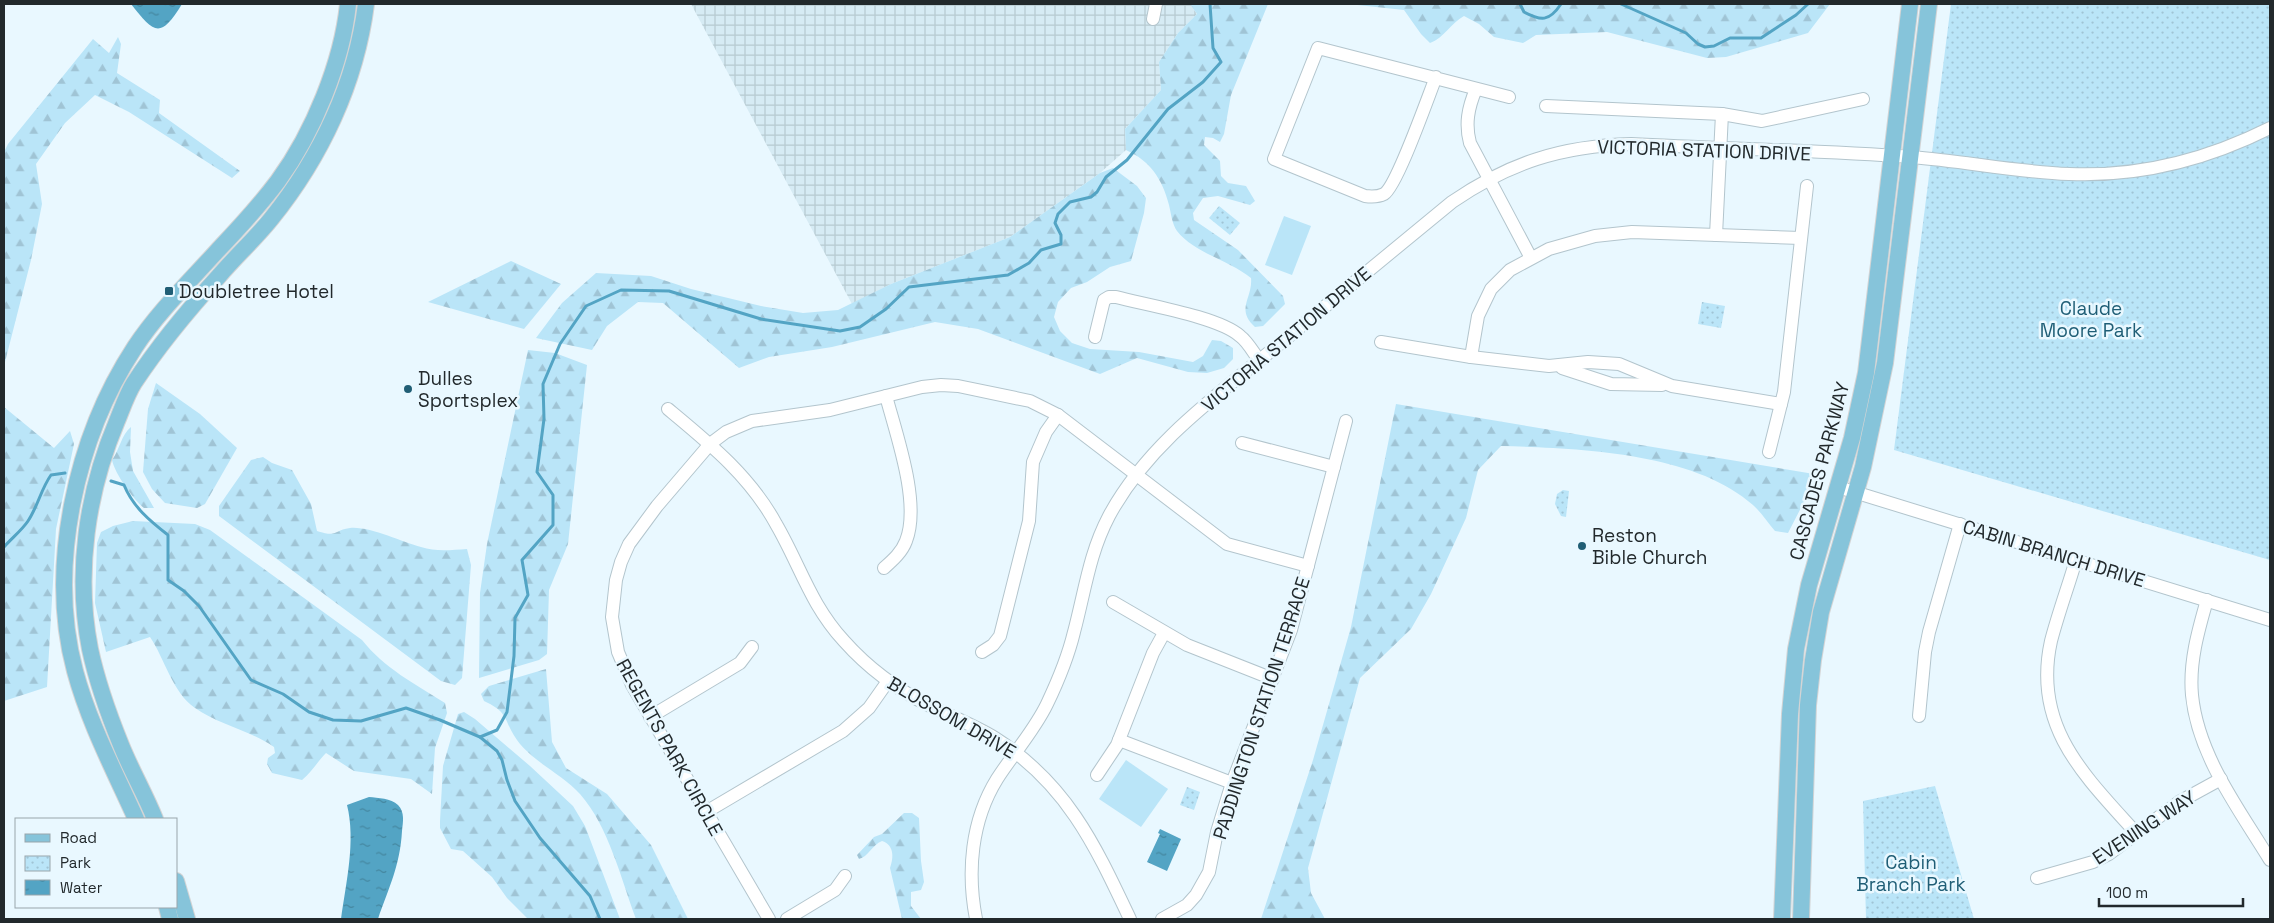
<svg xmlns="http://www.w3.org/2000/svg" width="2274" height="923" font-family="'Space Grotesk',sans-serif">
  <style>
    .industrial { fill: url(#industrial-grid) }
    .forest { fill: url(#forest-firs) }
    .park { fill: url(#park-dots) }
    .garden { fill: #bae5f8 }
    .water { fill: url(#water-ripples) }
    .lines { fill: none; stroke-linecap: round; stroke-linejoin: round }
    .stream { stroke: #53a4c4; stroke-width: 3 }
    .minor-casing { stroke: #b3c5cd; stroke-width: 14 }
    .major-casing { stroke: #d3d4d5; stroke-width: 18 }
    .minor { stroke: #fff; stroke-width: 12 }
    .major { stroke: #86c4da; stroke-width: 16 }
    .poi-dot { fill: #205e75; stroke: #e9f8ff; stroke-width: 2 }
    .labels { text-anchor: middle; stroke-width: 5; stroke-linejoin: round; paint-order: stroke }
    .street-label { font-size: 19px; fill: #22292c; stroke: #e9f8ff }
    .poi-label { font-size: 19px; fill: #22292c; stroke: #e9f8ff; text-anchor: start }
    .park-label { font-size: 19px; fill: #1f5e76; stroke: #e9f8ff }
  </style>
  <defs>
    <pattern id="industrial-grid" width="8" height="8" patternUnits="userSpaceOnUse" patternTransform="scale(1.25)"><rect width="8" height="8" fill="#d6ebf4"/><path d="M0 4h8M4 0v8" fill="none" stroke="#b7cad1"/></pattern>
    <pattern id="forest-firs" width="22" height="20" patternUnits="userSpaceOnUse" patternTransform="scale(1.25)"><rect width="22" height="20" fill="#bae5f8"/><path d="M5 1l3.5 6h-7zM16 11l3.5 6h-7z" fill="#a0c4d5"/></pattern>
    <pattern id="park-dots" width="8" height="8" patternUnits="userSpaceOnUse" patternTransform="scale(1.25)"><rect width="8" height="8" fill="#bae5f8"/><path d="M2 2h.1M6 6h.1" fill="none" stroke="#a0c4d5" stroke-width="1.8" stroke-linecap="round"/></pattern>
    <pattern id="water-ripples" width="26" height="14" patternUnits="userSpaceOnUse" patternTransform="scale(1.25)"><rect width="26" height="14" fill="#53a4c4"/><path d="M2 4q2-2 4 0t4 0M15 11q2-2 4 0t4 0" fill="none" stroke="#44869f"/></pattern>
  </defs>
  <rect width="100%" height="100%" fill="#e9f8ff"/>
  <polygon class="industrial" points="691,4 1190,4 1197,14 1178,33 1159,62 1161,90 1125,129 1126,150 1100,173 1010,237 891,284 852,304"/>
  <g class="forest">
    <path d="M 1190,4 L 1268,4 L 1231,95 L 1224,134 L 1220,142 L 1213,138 L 1205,137 L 1204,145 L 1220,161 L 1221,176 L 1228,183 L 1246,186 L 1255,201 L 1250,205 L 1218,196 L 1203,198 L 1193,213 L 1194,220 L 1238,250 L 1283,296 L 1285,304 L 1263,326 L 1255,327 C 1235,309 1253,298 1251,278 C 1229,260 1194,253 1177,231 C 1172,224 1171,213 1169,205 C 1162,178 1150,161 1126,150 L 1125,129 L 1161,90 L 1159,62 L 1178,33 L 1197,14 Z"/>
    <path d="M 1348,4 L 1757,4 L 1766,5 L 1830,4 L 1808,33 L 1726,57 L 1707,58 L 1607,32 L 1536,35 L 1523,43 L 1494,37 L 1479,24 L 1464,16 C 1451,23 1444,38 1430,43 L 1421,34 L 1404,10 Z"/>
    <polygon points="118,37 121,44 117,73 160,100 159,113 240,171 232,178 129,112 95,95 65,123 36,164 42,204 31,260 4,366 4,152 8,144 93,39 109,53"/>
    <polygon points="1113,168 1137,186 1146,198 1144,213 1131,261 1110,267 1087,282 1071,288 1058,302 1054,317 1060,331 1072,343 1090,349 1139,352 1193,362 1203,356 1212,340 1221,341 1233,348 1233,359 1224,368 1207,373 1188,372 1137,358 1100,374 978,329 935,322 832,347 769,357 739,368 663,303 638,302 607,326 592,350 536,338 562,303 596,273 651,276 691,289 761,306 803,313 838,310 891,284 1010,237 1100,173"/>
    <polygon points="511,261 561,284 524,329 428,302"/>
    <polygon points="528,350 555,353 587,365 568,544 549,590 547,654 539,660 479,678 480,593 487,544"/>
    <polygon points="156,383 200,414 237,448 205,504 197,508 165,503 152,489 143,472 148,409"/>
    <path d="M 1396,404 L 1820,475 L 1815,488 L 1805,500 L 1788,533 L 1775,531 C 1768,523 1761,512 1753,505 C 1694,452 1577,448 1501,446 L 1478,470 L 1466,518 L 1431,594 L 1411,629 L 1360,678 L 1308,868 L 1311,893 L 1325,919 L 1261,919 L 1313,760 L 1351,627 Z"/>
    <polygon points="4,407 54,448 70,431 74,444 56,529 47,687 4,701"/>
    <path d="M 131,427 L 130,452 L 133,471 L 154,508 L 144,508 C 133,499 115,474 112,460 C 120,449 121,435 131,427 Z"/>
    <path d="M 263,457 L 272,463 L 292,470 L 311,504 L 317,531 C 339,538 333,530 350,528 C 369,526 402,542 421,547 C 436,552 451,550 467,549 L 471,565 L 462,678 L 455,685 L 441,681 L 219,516 L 219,506 L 251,460 Z"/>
    <path d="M 133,521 L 195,524 L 210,530 L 362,640 C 384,668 415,684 445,703 L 447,713 L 435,748 L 432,794 L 411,779 L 354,771 L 326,753 C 317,762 312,772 302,780 L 272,773 L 267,764 L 268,758 L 275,753 L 274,747 C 250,730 219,725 195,708 C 172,692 165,659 150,637 L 106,652 L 95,603 L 97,543 L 101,532 L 113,526 Z"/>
    <path d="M 546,669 L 552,742 L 566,768 L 607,794 L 651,845 L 688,919 L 636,919 C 621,879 609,827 580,794 C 563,775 533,762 517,740 C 503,720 510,713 484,701 L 481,694 L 489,686 Z"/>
    <polygon points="464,712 475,719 530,766 573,806 585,826 620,919 528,919 507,898 492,877 463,851 451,849 440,828 440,821 443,766 458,714"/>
    <path d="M 904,813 L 912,813 L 919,818 L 921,861 L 924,882 L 921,890 L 911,892 L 911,906 L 921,919 L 902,919 L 890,868 C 894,857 894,845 882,841 C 872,845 868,857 859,859 L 857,855 L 874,837 L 882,834 Z"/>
  </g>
  <g class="park">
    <polygon points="1951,4 2270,4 2270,560 1894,450"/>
    <polygon points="1219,206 1240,223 1230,235 1209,218"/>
    <polygon points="1702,302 1725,306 1721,328 1698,324"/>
    <polygon points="1563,490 1569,491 1566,517 1561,516 1555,504 1557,494"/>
    <polygon points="1935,786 1974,919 1866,919 1863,801"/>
    <polygon points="1187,787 1200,792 1194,810 1180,805"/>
  </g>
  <g class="garden">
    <polygon points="1284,216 1311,226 1292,275 1265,265"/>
    <polygon points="1126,760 1168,789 1141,827 1099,799"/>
  </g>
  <g class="water">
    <path d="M 131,4 L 182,4 C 160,40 154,33 131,4 Z"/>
    <path d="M 369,797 C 378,798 391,798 398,805 C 405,812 403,822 402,831 C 400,866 389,887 378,919 L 341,919 C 346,883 356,841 347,805 Z"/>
    <polygon points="1160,829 1181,839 1167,871 1147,862 1160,834 1158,833"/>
  </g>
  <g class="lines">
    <g class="stream">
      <path d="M 1520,4 L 1524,12 C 1541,21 1549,22 1561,4"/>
      <polyline points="1621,4 1686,33 1698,44 1705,47 1714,46 1730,38 1761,38 1796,15 1808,4"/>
      <path d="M 111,481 L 124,485 C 133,507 150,521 168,535 L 168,580 L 184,591 L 199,606 L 251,680 L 283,694 L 309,712 L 333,720 L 361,721 L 406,708 L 440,720 L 480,737 L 497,751 L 502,760 L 507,780 L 515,801 L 540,838 L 590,896 L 600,919"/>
      <path d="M 4,547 C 12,538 22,530 28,521 C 38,506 41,489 51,475 L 65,473"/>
      <polyline points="480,737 497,730 507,712 514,656 515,618 528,595 522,560 553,525 553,495 537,472 544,419 543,384 560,344 586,306 621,290 669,291 761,319 840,331 860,327 886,309 909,287 1008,275 1029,263 1041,250 1061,244 1061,235 1055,223 1058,214 1070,202 1091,197 1097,192 1106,177 1127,160 1168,109 1203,82 1221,62 1213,48 1210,4"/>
    </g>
    <defs>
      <g id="minor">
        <polyline points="1153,19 1156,4"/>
        <path d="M 1436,77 C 1428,97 1397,186 1384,194 C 1378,197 1372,197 1365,196 L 1274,159 L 1318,48 L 1509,97"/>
        <path d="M 1476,89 C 1468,108 1465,124 1470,143 L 1531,258"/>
        <polyline points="1546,106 1722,114 1762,121 1863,99"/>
        <polyline points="1716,235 1722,114"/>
        <path d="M 1095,337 L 1104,300 L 1109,297 L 1116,297 C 1146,305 1219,317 1240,336 C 1248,342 1253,352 1259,360"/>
        <polyline points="1381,342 1471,357 1549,366 1588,362 1619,364 1672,386 1781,404"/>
        <polyline points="1471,357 1478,316 1491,289 1510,270 1549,249 1595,236 1632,232 1801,238"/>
        <polyline points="1562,368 1611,384 1662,385"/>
        <path d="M 668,409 C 709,443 750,476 776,524 C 800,565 810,604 844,641 C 868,668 898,690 930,706 C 952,717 974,725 995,738 C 1067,784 1095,845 1130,919"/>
        <polyline points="1242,443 1334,467"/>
        <polyline points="1769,452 1784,392 1807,186"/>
        <polyline points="1838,487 2270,620"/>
        <path d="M 2076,560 C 2068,587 2058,614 2051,641 C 2032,727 2085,776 2137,834"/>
        <path d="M 884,568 C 893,560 902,552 906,541 C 921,503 896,434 886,396"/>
        <path d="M 2207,600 C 2198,631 2189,663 2192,695 C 2198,756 2239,809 2270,860"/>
        <polyline points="1113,602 1187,645 1273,679"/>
        <polyline points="982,652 993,645 1000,636 1029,521 1033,462 1046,432 1058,415"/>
        <polyline points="1919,716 1925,652 1929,632 1960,524"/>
        <polyline points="650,717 740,663 752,647"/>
        <polyline points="1119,740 1232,783"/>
        <polyline points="1097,775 1117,745 1153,653 1164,633"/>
        <polyline points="706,812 843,731 869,708 888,681"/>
        <polyline points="2037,878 2093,862 2109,854 2179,802 2221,779"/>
        <polyline points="769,919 632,685 618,652 612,617 616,580 621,562 629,544 657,506 710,444 726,432 752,421 830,410 922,387 941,385 958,386 1030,401 1058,415 1227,544 1308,566"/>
        <polyline points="787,919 835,890 845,876"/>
        <path d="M 976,919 C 967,872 971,821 997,779 C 1013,754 1034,731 1047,704 C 1058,681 1068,657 1074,632 C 1085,591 1089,554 1109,516 C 1147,445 1216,396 1277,346 C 1335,298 1393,250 1452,202 C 1509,163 1561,146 1631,144 C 1724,149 1818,150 1911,157 C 1964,161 2016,172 2069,174 C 2139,177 2208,159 2270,128"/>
        <polyline points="1162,919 1187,905 1196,895 1209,872 1217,832 1232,783 1291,630 1346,421"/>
      </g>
      <g id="major">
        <path d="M 136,819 C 114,770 89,723 75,671 C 47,566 76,437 135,347 C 158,312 190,281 218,250 C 239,228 260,205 278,181 C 313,133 342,63 348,4"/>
        <path d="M 155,819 C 145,794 131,770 121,745 C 108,713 97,682 90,649 C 75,573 87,492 117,421 C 122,409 127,394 134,383 C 159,345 188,310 219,276 C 236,256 255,239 271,219 C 321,157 356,83 366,4"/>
        <polyline points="176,881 187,919"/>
        <polyline points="167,907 170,919"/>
        <polyline points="1782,919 1790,714 1796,649 1809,585 1852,438 1866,373 1910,4"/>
        <polyline points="1801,919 1808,705 1813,660 1821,612 1863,467 1885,363 1929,4"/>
      </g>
    </defs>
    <use href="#minor" class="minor-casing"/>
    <use href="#major" class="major-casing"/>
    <use href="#minor" class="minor"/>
    <use href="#major" class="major"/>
  </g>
  <g class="poi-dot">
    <rect x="164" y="286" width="10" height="10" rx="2.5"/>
    <circle cx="408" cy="389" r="5"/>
    <circle cx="1582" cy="546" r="5"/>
  </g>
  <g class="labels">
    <g class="street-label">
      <text transform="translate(1704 150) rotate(2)" y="7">VICTORIA STATION DRIVE</text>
      <text transform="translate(1286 339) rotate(-40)" y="7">VICTORIA STATION DRIVE</text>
      <text transform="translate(1819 471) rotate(-75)" y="7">CASCADES PARKWAY</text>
      <text transform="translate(2054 553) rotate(17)" y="7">CABIN BRANCH DRIVE</text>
      <text transform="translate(1261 708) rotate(-72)" y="7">PADDINGTON STATION TERRACE</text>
      <text transform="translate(952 717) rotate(30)" y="7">BLOSSOM DRIVE</text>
      <text transform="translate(670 747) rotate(61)" y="7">REGENTS PARK CIRCLE</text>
      <text transform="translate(2144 827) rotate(-33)" y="7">EVENING WAY</text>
    </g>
    <g class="poi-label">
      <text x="179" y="298">Doubletree Hotel</text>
      <text x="418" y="385">Dulles<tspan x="418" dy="22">Sportsplex</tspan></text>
      <text x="1592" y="542">Reston<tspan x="1592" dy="22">Bible Church</tspan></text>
    </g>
    <g class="park-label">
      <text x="2091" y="315">Claude<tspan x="2091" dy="22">Moore Park</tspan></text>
      <text x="1911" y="869">Cabin<tspan x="1911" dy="22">Branch Park</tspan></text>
    </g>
  </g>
  <rect width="2274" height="923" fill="none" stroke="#22292c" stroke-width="10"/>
  <rect x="15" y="818" width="162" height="90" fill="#e9f8ff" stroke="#99a5ab"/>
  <rect x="25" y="834" width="25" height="8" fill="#86c4da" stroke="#99a5ab"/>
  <text x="60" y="843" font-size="15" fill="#22292c">Road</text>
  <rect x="25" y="856" width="25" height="15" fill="url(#park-dots)" stroke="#99a5ab"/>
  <text x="60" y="868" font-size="15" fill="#22292c">Park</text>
  <rect x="25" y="880" width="25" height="15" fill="url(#water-ripples)" stroke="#99a5ab"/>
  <text x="60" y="893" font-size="15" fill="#22292c">Water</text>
  <path d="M2099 898v8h144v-8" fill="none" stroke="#22292c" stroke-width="2.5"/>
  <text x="2106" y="898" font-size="15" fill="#22292c" stroke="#e9f8ff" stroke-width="4" paint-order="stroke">100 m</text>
</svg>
